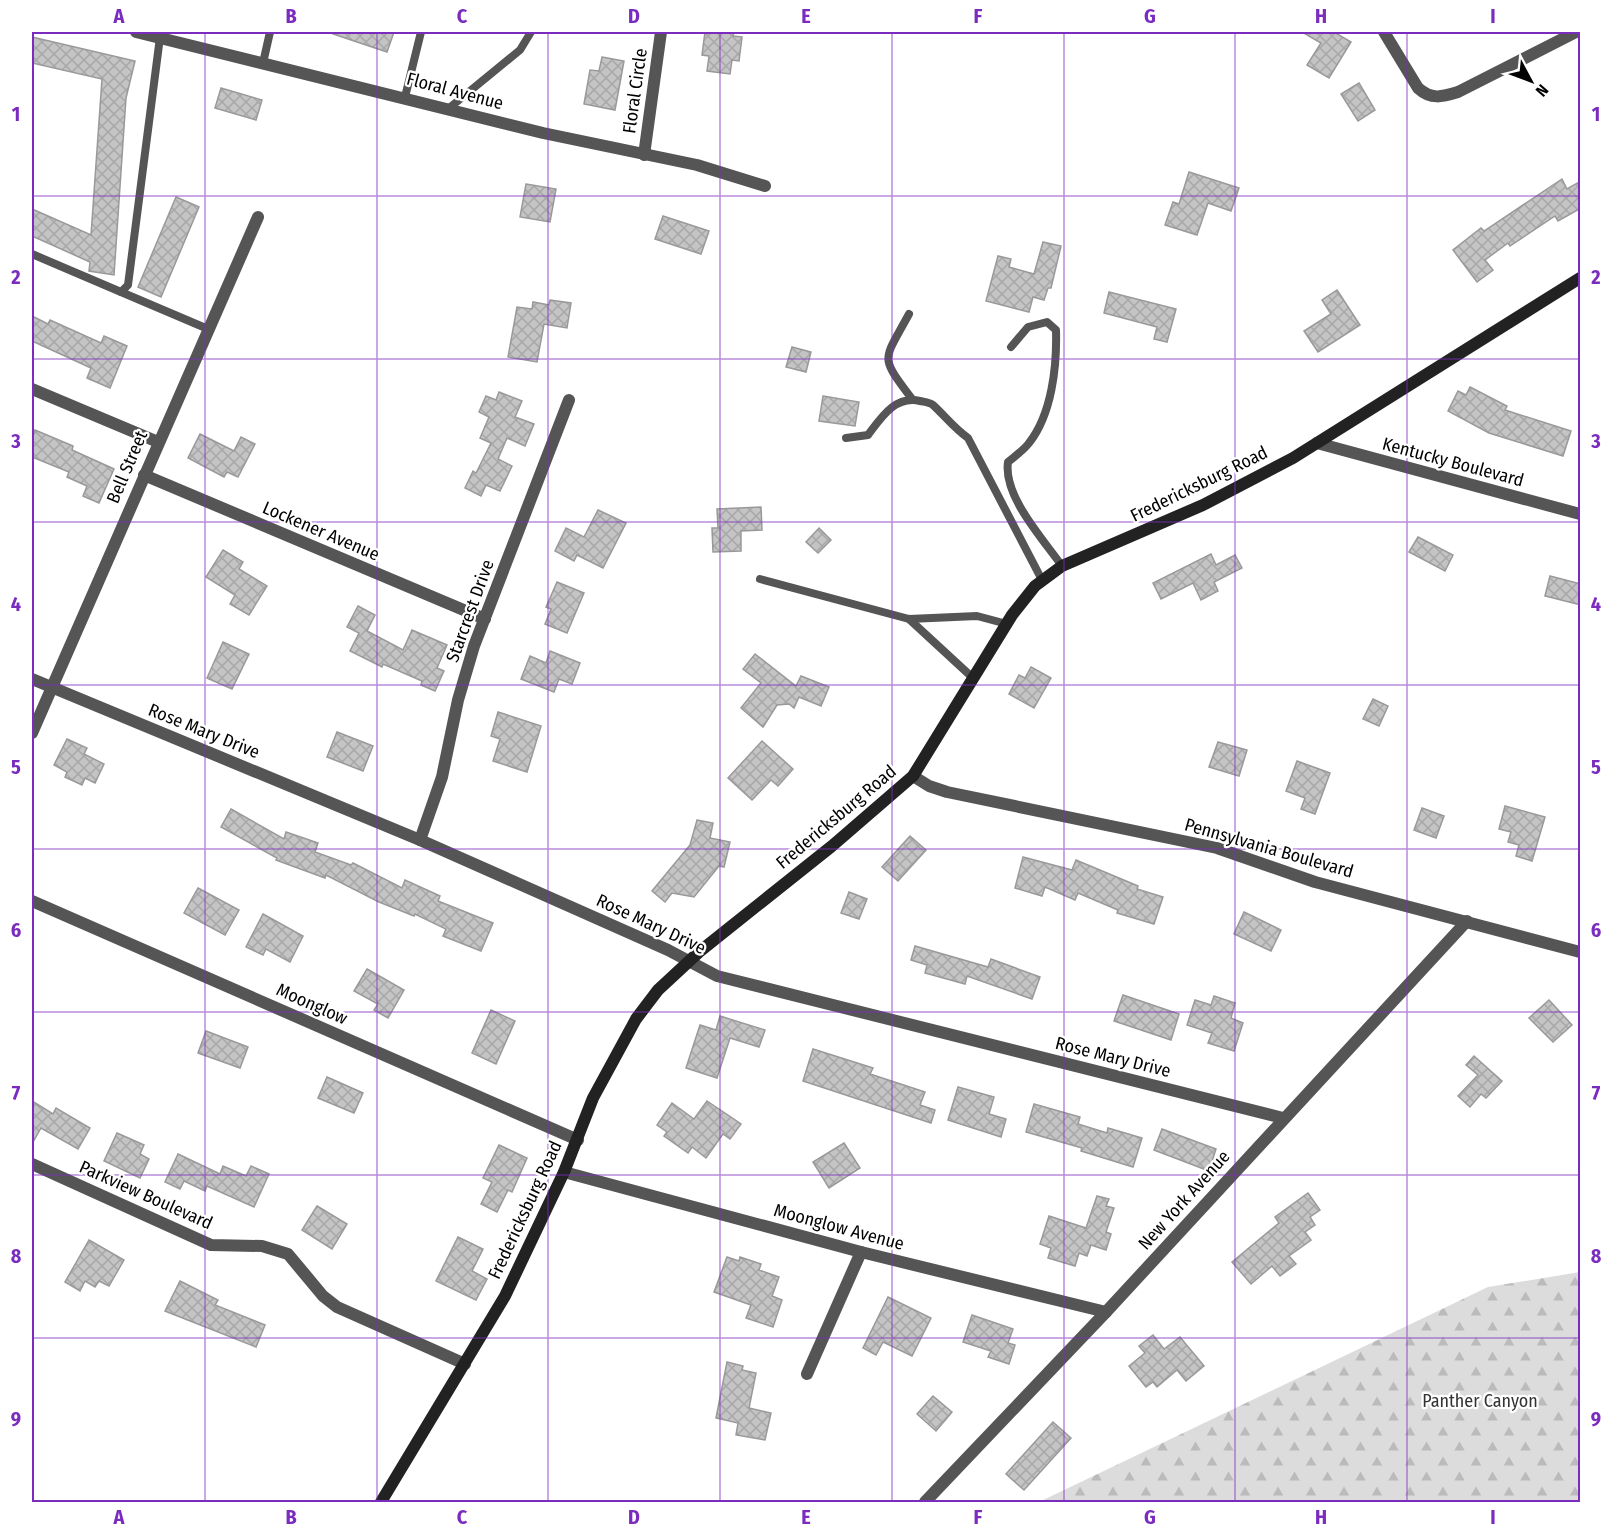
<svg xmlns="http://www.w3.org/2000/svg" width="1612" height="1534" font-family="'Fira Sans Condensed',sans-serif">
  <style>
    .forest { fill: url(#forest-firs) }
    .building { fill: url(#building-cross-hatch); stroke: #999; stroke-width: 1.5 }
    .lines { fill: none; stroke-linecap: round; stroke-linejoin: round }
    .lane { stroke: #555; stroke-width: 8 }
    .street { stroke: #555; stroke-width: 12 }
    .secondary { stroke: #222; stroke-width: 12 }
    .grid { fill: none; stroke: #7b2cbf; stroke-width: 1.5; stroke-opacity: 0.55 }
    .labels { text-anchor: middle; stroke-width: 4.5; stroke-linejoin: round; paint-order: stroke }
    .street-label { font-size: 18px; fill: #000; stroke: #fff }
    .park-label { font-size: 18px; fill: #333; stroke: #fff }
    .neatline { fill: none; stroke: #7b2cbf; stroke-width: 2 }
    .grid-label { font-size: 20px; text-anchor: middle; font-weight: bold; fill: #7b2cbf }
  </style>
  <defs>
    <pattern id="forest-firs" width="22" height="20" patternUnits="userSpaceOnUse" patternTransform="scale(1.5)"><rect width="22" height="20" fill="#dcdcdc"/><path d="M5 1l3.5 6h-7zM16 11l3.5 6h-7z" fill="#bbb"/></pattern>
    <pattern id="building-cross-hatch" width="8" height="8" patternUnits="userSpaceOnUse" patternTransform="scale(1.5)"><rect width="8" height="8" fill="#c4c4c4"/><path d="M0 0l8 8M0 8l8-8" fill="none" stroke="#a7a7a7"/></pattern>
  </defs>
  <rect width="100%" height="100%" fill="#fff"/>
  <polygon class="forest" points="1580,1272 1580,1502 1039,1502 1488,1287"/>
  <g class="building">
    <polygon points="333,32 394,32 387,52 333,34"/>
    <polygon points="705,32 734,32 733,36 742,37 739,61 732,60 730,74 707,71 709,56 702,55"/>
    <polygon points="1302,32 1334,32 1351,42 1329,78 1307,65 1321,43"/>
    <polygon points="32,37 135,61 126,98 114,275 89,271 90,262 32,236 32,209 91,235 102,79 32,63"/>
    <polygon points="602,57 624,61 615,110 584,104 590,70 599,71"/>
    <polygon points="1359,83 1375,110 1358,121 1341,94"/>
    <polygon points="221,88 262,100 256,120 215,108"/>
    <polygon points="1189,172 1239,188 1231,211 1208,203 1197,235 1165,225 1173,202 1179,204"/>
    <polygon points="1562,179 1567,189 1581,181 1581,208 1558,221 1555,216 1510,246 1508,243 1485,260 1493,270 1477,282 1453,250 1481,228 1484,231"/>
    <polygon points="526,184 556,189 550,222 520,217"/>
    <polygon points="176,197 199,207 161,297 138,287"/>
    <polygon points="663,216 709,231 701,254 655,239"/>
    <polygon points="1043,242 1061,246 1051,288 1048,288 1044,300 1033,297 1029,312 986,301 998,256 1011,259 1009,267 1034,274"/>
    <polygon points="1337,290 1360,325 1318,352 1304,331 1331,314 1322,300"/>
    <polygon points="1109,292 1176,309 1167,342 1154,339 1157,327 1104,313"/>
    <polygon points="550,300 571,303 567,328 544,324 537,362 508,357 517,307 532,309 533,302 549,305"/>
    <polygon points="32,316 48,324 50,320 101,343 104,336 127,346 110,388 87,378 91,368 32,341"/>
    <polygon points="792,347 811,352 806,372 786,367"/>
    <polygon points="1470,387 1507,406 1505,410 1571,431 1563,456 1489,433 1448,411 1458,391 1466,395"/>
    <polygon points="499,392 522,401 515,417 534,424 525,446 507,438 498,459 512,466 500,491 486,485 481,496 465,488 473,471 476,473 491,443 480,438 489,417 479,412 486,396 496,400"/>
    <polygon points="823,396 859,402 855,426 819,421"/>
    <polygon points="35,430 73,446 72,450 114,469 99,503 83,496 87,486 67,477 69,472 32,457 32,438"/>
    <polygon points="200,434 234,451 241,437 255,444 238,477 227,472 224,477 188,458"/>
    <polygon points="761,507 762,530 741,531 741,551 713,552 712,528 718,528 717,509"/>
    <polygon points="598,510 626,523 603,568 577,555 574,561 555,551 566,528 584,537"/>
    <polygon points="819,528 831,540 818,553 806,542"/>
    <polygon points="1418,537 1453,555 1445,571 1409,552"/>
    <polygon points="223,550 243,562 239,569 267,586 249,615 230,604 235,595 206,577"/>
    <polygon points="1211,554 1216,565 1235,555 1242,568 1214,582 1218,591 1201,600 1193,583 1161,599 1153,583"/>
    <polygon points="1550,576 1581,584 1581,605 1545,596"/>
    <polygon points="557,582 584,593 567,633 545,624 551,609 546,607"/>
    <polygon points="358,606 375,615 367,631 403,650 412,630 447,645 437,668 444,671 435,691 421,685 422,681 383,664 382,667 350,651 359,633 347,627"/>
    <polygon points="223,642 249,654 232,689 207,678"/>
    <polygon points="550,651 580,663 572,684 559,679 554,692 521,679 530,656 546,663"/>
    <polygon points="755,654 796,686 801,676 829,687 821,706 799,697 794,708 789,704 777,705 763,727 741,708 761,683 743,669"/>
    <polygon points="1031,667 1051,678 1034,708 1009,694 1019,675 1025,678"/>
    <polygon points="1373,699 1388,706 1379,726 1363,719"/>
    <polygon points="498,712 541,726 527,772 493,761 500,739 491,736"/>
    <polygon points="337,732 373,746 363,771 327,757"/>
    <polygon points="67,739 87,748 84,754 104,764 95,783 85,778 82,785 65,777 67,772 54,765"/>
    <polygon points="762,741 793,769 778,786 771,780 752,800 728,778"/>
    <polygon points="1218,742 1247,750 1239,776 1209,767"/>
    <polygon points="1297,761 1330,773 1315,814 1301,809 1305,798 1286,791"/>
    <polygon points="1505,806 1545,817 1532,861 1516,856 1519,845 1508,842 1511,832 1499,829"/>
    <polygon points="1422,808 1444,816 1436,838 1414,830"/>
    <polygon points="231,809 284,839 286,832 318,843 315,852 351,865 353,863 402,888 405,880 440,896 438,901 493,923 481,951 443,936 446,929 415,914 414,916 379,902 326,875 325,878 276,860 277,858 221,827"/>
    <polygon points="697,820 713,823 710,838 730,842 724,867 719,866 694,897 672,893 665,902 652,891 690,845"/>
    <polygon points="910,836 926,850 898,881 882,867"/>
    <polygon points="1023,857 1072,870 1076,860 1138,886 1137,889 1163,897 1154,924 1117,913 1118,910 1078,893 1075,900 1045,887 1042,896 1015,888"/>
    <polygon points="198,888 239,910 225,935 184,913"/>
    <polygon points="849,892 867,899 859,919 841,913"/>
    <polygon points="1244,912 1281,930 1271,951 1234,934"/>
    <polygon points="263,914 303,936 290,962 266,949 263,955 246,947"/>
    <polygon points="915,946 988,967 991,959 1040,977 1032,999 967,976 965,984 925,973 927,965 911,960"/>
    <polygon points="367,969 404,990 388,1018 374,1010 378,1004 354,991"/>
    <polygon points="1123,995 1179,1014 1171,1040 1114,1021"/>
    <polygon points="1214,996 1235,1003 1231,1018 1243,1023 1234,1051 1208,1043 1212,1033 1187,1025 1195,1000 1211,1005"/>
    <polygon points="1549,1000 1572,1025 1553,1042 1529,1018"/>
    <polygon points="491,1010 515,1021 496,1064 472,1053"/>
    <polygon points="720,1016 765,1030 759,1047 730,1038 717,1078 686,1068 700,1025 716,1030"/>
    <polygon points="206,1031 248,1047 240,1068 198,1053"/>
    <polygon points="813,1049 873,1068 870,1074 925,1092 920,1105 935,1110 931,1123 803,1081"/>
    <polygon points="1474,1056 1502,1081 1486,1098 1481,1094 1470,1107 1458,1096 1478,1075 1466,1065"/>
    <polygon points="327,1077 363,1093 354,1113 318,1098"/>
    <polygon points="958,1087 994,1097 989,1114 1006,1119 1001,1137 948,1120"/>
    <polygon points="32,1101 53,1114 56,1108 90,1128 78,1149 41,1128 32,1144"/>
    <polygon points="707,1101 741,1124 730,1139 723,1134 706,1158 692,1147 688,1153 664,1136 667,1132 657,1125 672,1103 694,1119"/>
    <polygon points="1034,1104 1080,1117 1078,1124 1107,1133 1108,1128 1142,1138 1133,1167 1081,1151 1082,1148 1026,1132"/>
    <polygon points="1162,1129 1216,1149 1209,1171 1154,1150"/>
    <polygon points="117,1133 144,1145 140,1154 149,1159 140,1178 104,1161"/>
    <polygon points="844,1143 860,1168 829,1188 813,1162"/>
    <polygon points="499,1145 527,1158 512,1192 508,1190 497,1212 481,1204 492,1182 483,1178"/>
    <polygon points="178,1154 220,1174 223,1166 246,1176 251,1166 269,1174 254,1207 207,1186 205,1191 184,1181 180,1189 165,1182"/>
    <polygon points="1308,1193 1320,1210 1310,1217 1315,1225 1305,1232 1311,1240 1289,1256 1296,1264 1280,1276 1272,1266 1251,1284 1232,1262 1279,1223 1275,1217"/>
    <polygon points="1097,1196 1109,1199 1106,1206 1114,1208 1106,1232 1111,1234 1106,1250 1091,1245 1087,1256 1079,1253 1075,1266 1048,1258 1051,1248 1040,1244 1049,1216 1086,1228"/>
    <polygon points="317,1206 347,1224 332,1249 302,1230"/>
    <polygon points="458,1237 483,1249 472,1271 487,1279 476,1300 436,1281"/>
    <polygon points="89,1240 124,1260 109,1286 99,1281 95,1287 85,1281 80,1291 65,1282"/>
    <polygon points="727,1257 739,1261 740,1257 761,1264 759,1270 779,1277 772,1296 782,1300 773,1327 746,1318 751,1305 714,1292"/>
    <polygon points="180,1281 218,1300 215,1305 265,1325 256,1347 165,1311"/>
    <polygon points="888,1297 931,1318 912,1356 883,1342 876,1355 863,1348"/>
    <polygon points="972,1315 1013,1329 1008,1343 1015,1345 1009,1364 988,1357 991,1351 963,1342"/>
    <polygon points="1153,1335 1164,1349 1180,1337 1204,1366 1186,1381 1177,1370 1157,1387 1153,1382 1146,1387 1129,1366 1145,1353 1139,1346"/>
    <polygon points="727,1362 743,1366 742,1370 756,1373 749,1408 771,1413 765,1440 736,1435 738,1423 716,1418"/>
    <polygon points="933,1396 952,1412 936,1431 917,1414"/>
    <polygon points="1053,1422 1071,1438 1024,1490 1006,1474"/>
  </g>
  <g class="lines">
    <g class="lane">
      <polyline points="263,63 270,32"/>
      <polyline points="405,97 421,32"/>
      <polyline points="448,109 520,50 531,32"/>
      <polyline points="32,254 121,292 128,285 160,37"/>
      <polyline points="121,292 208,329"/>
      <path d="M 909,314 C 883,362 879,355 912,399"/>
      <path d="M 1011,347 L 1028,327 L 1047,322 L 1056,330 C 1057,366 1052,414 1029,443 C 1024,450 1015,456 1008,462 C 1003,496 1043,539 1062,566"/>
      <path d="M 846,438 L 868,435 C 881,418 895,395 920,401 C 924,402 929,402 933,405 C 945,416 954,428 968,438 L 1042,580"/>
      <polyline points="760,579 909,619 977,616 1007,624"/>
      <polyline points="909,619 973,678"/>
    </g>
    <g class="street">
      <polyline points="136,32 543,133 697,165 765,186"/>
      <path d="M 1384,32 L 1418,88 C 1431,100 1442,97 1458,92 L 1576,32"/>
      <polyline points="644,155 661,32"/>
      <polyline points="32,389 158,442"/>
      <polyline points="1317,443 1580,514"/>
      <polyline points="144,475 485,619"/>
      <polyline points="32,679 420,840 668,950 717,976 1283,1118"/>
      <polyline points="32,733 258,217"/>
      <polyline points="913,776 929,786 947,792 1217,848 1315,882 1580,952"/>
      <polyline points="420,840 442,777 458,700 474,646 569,400"/>
      <polyline points="32,901 578,1140"/>
      <polyline points="32,1164 211,1245 262,1246 288,1254 323,1296 337,1307 465,1364"/>
      <polyline points="564,1172 861,1252 1106,1312"/>
      <polyline points="807,1374 861,1252"/>
      <polyline points="925,1502 1106,1312 1467,921"/>
    </g>
    <polyline class="secondary" points="381,1502 505,1296 564,1172 593,1098 636,1019 658,990 699,952 832,846 913,776 1012,615 1035,586 1062,566 1203,505 1293,458 1580,278"/>
  </g>
  <path class="grid" d="M 205,32 L 205,1502M 377,32 L 377,1502M 548,32 L 548,1502M 720,32 L 720,1502M 892,32 L 892,1502M 1064,32 L 1064,1502M 1235,32 L 1235,1502M 1407,32 L 1407,1502M 32,196 L 1580,196M 32,359 L 1580,359M 32,522 L 1580,522M 32,685 L 1580,685M 32,849 L 1580,849M 32,1012 L 1580,1012M 32,1175 L 1580,1175M 32,1338 L 1580,1338"/>
  <g class="labels">
    <g class="street-label">
      <text transform="translate(455 91) rotate(15)" y="6">Floral Avenue</text>
      <text transform="translate(635 91) rotate(-82)" y="6">Floral Circle</text>
      <text transform="translate(1453 462) rotate(15)" y="6">Kentucky Boulevard</text>
      <text transform="translate(127 467) rotate(-67)" y="6">Bell Street</text>
      <text transform="translate(1199 484) rotate(-26)" y="6">Fredericksburg Road</text>
      <text transform="translate(321 531) rotate(23)" y="6">Lockener Avenue</text>
      <text transform="translate(470 611) rotate(-70)" y="6">Starcrest Drive</text>
      <text transform="translate(204 731) rotate(22)" y="6">Rose Mary Drive</text>
      <text transform="translate(836 817) rotate(-40)" y="6">Fredericksburg Road</text>
      <text transform="translate(1269 848) rotate(16)" y="6">Pennsylvania Boulevard</text>
      <text transform="translate(651 924) rotate(25)" y="6">Rose Mary Drive</text>
      <text transform="translate(312 1004) rotate(24)" y="6">Moonglow</text>
      <text transform="translate(1113 1057) rotate(14)" y="6">Rose Mary Drive</text>
      <text transform="translate(146 1195) rotate(24)" y="6">Parkview Boulevard</text>
      <text transform="translate(1184 1200) rotate(-48)" y="6">New York Avenue</text>
      <text transform="translate(525 1210) rotate(-65)" y="6">Fredericksburg Road</text>
      <text transform="translate(839 1227) rotate(15)" y="6">Moonglow Avenue</text>
    </g>
    <g class="park-label">
      <text x="1480" y="1407">Panther Canyon</text>
    </g>
  </g>
  <rect width="1612" height="1534" fill="none" stroke="#ffffff" stroke-width="66"/>
  <g transform="translate(1531 81) rotate(131)" stroke="#ffffff" stroke-width="4.5" paint-order="stroke">
  <path d="M0-4.5L10 22L0 15L-10 22Z" fill="#000000"/>
  <text y="-9" font-size="16" font-weight="bold" text-anchor="middle" fill="#000000">N</text>
  </g>
  <rect x="33" y="33" width="1546" height="1468" class="neatline"/>
  <g class="grid-label">
    <text x="119" y="23">A</text>
    <text x="291" y="23">B</text>
    <text x="462" y="23">C</text>
    <text x="634" y="23">D</text>
    <text x="806" y="23">E</text>
    <text x="978" y="23">F</text>
    <text x="1150" y="23">G</text>
    <text x="1321" y="23">H</text>
    <text x="1493" y="23">I</text>
    <text x="16" y="121">1</text>
    <text x="1596" y="121">1</text>
    <text x="16" y="284">2</text>
    <text x="1596" y="284">2</text>
    <text x="16" y="448">3</text>
    <text x="1596" y="448">3</text>
    <text x="16" y="611">4</text>
    <text x="1596" y="611">4</text>
    <text x="16" y="774">5</text>
    <text x="1596" y="774">5</text>
    <text x="16" y="937">6</text>
    <text x="1596" y="937">6</text>
    <text x="16" y="1100">7</text>
    <text x="1596" y="1100">7</text>
    <text x="16" y="1263">8</text>
    <text x="1596" y="1263">8</text>
    <text x="16" y="1426">9</text>
    <text x="1596" y="1426">9</text>
    <text x="119" y="1524">A</text>
    <text x="291" y="1524">B</text>
    <text x="462" y="1524">C</text>
    <text x="634" y="1524">D</text>
    <text x="806" y="1524">E</text>
    <text x="978" y="1524">F</text>
    <text x="1150" y="1524">G</text>
    <text x="1321" y="1524">H</text>
    <text x="1493" y="1524">I</text>
  </g>
</svg>
